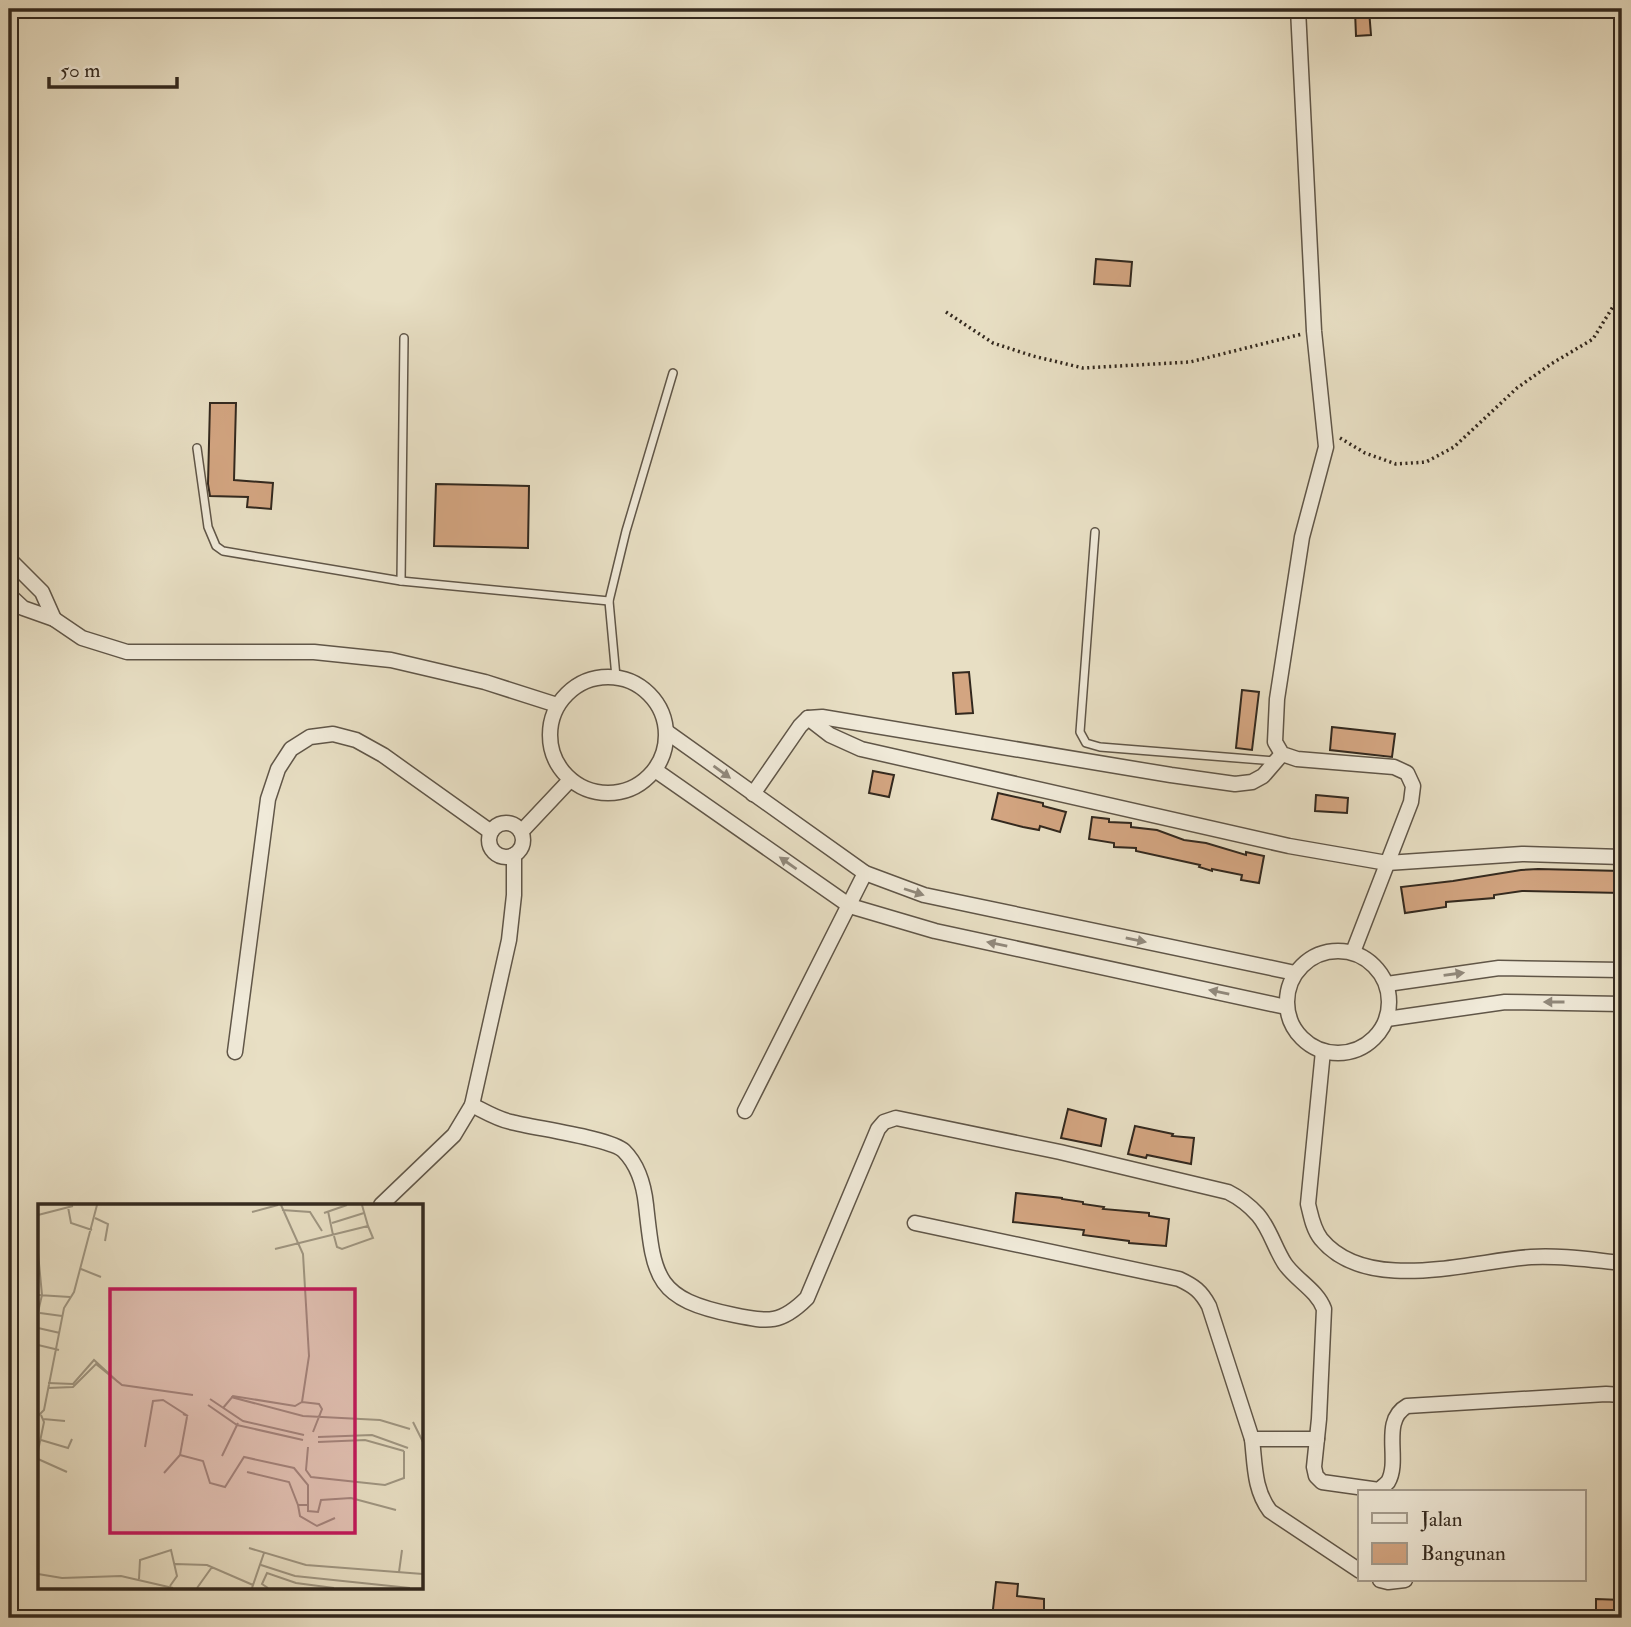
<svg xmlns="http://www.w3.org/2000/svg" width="1631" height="1627" font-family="'IM FELL Double Pica',serif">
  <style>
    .building { fill: #d3a581; stroke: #32281e; stroke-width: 2 }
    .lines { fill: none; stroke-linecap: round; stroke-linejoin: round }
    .service-casing { stroke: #605648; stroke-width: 10 }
    .minor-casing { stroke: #605648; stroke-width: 17 }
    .path { stroke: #32281e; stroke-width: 3.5; stroke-dasharray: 2 3.5; stroke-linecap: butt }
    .service { stroke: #f0ead9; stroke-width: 7 }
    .minor { stroke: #f0ead9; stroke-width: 14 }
    .oneway { fill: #91897c }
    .inset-road { fill: none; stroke: #9f9682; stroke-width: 2 }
    .view { fill: #c2185b; fill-opacity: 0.15; stroke: #c2185b; stroke-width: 3.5 }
    .inset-edge { fill: none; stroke: #32281e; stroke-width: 3.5 }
  </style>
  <rect width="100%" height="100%" fill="#e8dfc4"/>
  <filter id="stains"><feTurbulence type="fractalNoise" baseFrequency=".00286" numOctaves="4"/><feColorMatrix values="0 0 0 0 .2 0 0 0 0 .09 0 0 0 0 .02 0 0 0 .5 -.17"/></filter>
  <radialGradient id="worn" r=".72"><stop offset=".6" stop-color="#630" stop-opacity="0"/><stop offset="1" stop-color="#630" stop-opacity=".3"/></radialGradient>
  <g class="building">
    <polygon points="1369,10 1371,35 1356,36 1355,11"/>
    <polygon points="1096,259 1132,262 1130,286 1094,284"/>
    <polygon points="210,403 236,403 234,480 273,483 271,509 247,507 248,497 210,496 208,484"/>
    <polygon points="436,484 529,486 528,548 434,546"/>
    <polygon points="969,672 973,713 956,714 953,673"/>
    <polygon points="1242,690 1259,692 1252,750 1236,748"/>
    <polygon points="1332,727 1395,734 1392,757 1330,750"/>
    <polygon points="873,771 894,775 889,797 869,793"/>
    <polygon points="998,793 1043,803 1043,806 1066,812 1060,832 1040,826 1039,830 1023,827 992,819"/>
    <polygon points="1316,795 1348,798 1347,813 1315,811"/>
    <polygon points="1092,817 1109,819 1109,822 1131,823 1131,827 1157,830 1184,840 1206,843 1246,855 1246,852 1264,856 1259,883 1241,880 1242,875 1212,869 1212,871 1199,867 1200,865 1136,851 1136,848 1114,847 1114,843 1089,839"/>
    <polygon points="1538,869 1622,871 1622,893 1522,891 1494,895 1494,898 1446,902 1446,907 1405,913 1401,887 1453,881 1521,870"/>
    <polygon points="1068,1109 1106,1119 1101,1146 1061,1138"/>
    <polygon points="1135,1126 1173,1134 1172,1136 1194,1138 1191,1164 1147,1155 1146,1158 1128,1154"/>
    <polygon points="1016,1193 1062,1198 1062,1199 1083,1202 1083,1204 1104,1207 1103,1209 1149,1213 1149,1216 1169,1219 1166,1246 1129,1243 1129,1241 1083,1235 1084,1230 1013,1222"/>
    <polygon points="996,1582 1018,1584 1017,1596 1044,1599 1044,1618 992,1618"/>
    <polygon points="1596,1599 1622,1600 1622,1616 1596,1615"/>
  </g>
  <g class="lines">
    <defs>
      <g id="service">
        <polyline points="197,448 208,527 216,546 223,551 401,581 609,601"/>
        <polyline points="1095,532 1080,732 1086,743 1100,747 1274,761"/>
        <polyline points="401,581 404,338"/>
        <polyline points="616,677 609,601 626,531 673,373"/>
      </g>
      <g id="minor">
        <polyline points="1298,9 1314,331 1326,447 1302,537 1277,699 1275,742 1282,754 1297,759 1394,767 1407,773 1413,786 1411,802 1353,952"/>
        <polyline points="9,559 42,592 54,619"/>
        <polyline points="9,595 23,608 54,619 82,638 127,652 314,652 391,660 485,682 557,705"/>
        <circle cx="608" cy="735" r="58"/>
        <polyline points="808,718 830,735 861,749 1289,846 1387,863 1522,854 1622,857"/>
        <polyline points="667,732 865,873 924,895 1295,973"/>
        <polyline points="655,770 850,906 935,931 1286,1007"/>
        <polyline points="753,794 800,726 808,718 822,717 1171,775 1235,784 1252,782 1263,776 1282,754"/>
        <circle cx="506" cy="840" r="17"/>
        <polyline points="521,832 570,780"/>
        <circle cx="1338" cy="1002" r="51"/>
        <polyline points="1387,984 1499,968 1622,970"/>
        <polyline points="1387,1019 1505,1002 1622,1004"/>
        <path d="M 1323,1051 L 1308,1204 C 1311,1216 1313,1229 1321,1239 C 1367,1295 1471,1261 1531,1257 C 1561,1255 1592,1260 1622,1263"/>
        <polyline points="235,1052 268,799 278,769 291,749 310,737 333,734 356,740 383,755 491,832"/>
        <path d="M 472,1105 C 484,1111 497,1119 511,1122 C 533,1128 611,1138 624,1151 C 638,1165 644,1186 646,1205 C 654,1278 655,1299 734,1315 C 769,1322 781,1324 807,1298 L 878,1129 L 884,1122 L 896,1118 L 1060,1152 L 1228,1192 C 1240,1198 1249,1205 1258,1215 C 1270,1229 1275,1249 1285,1264 C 1296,1280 1317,1290 1324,1309 L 1319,1419 L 1314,1467 L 1316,1476 L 1322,1482 L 1379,1490 C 1380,1489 1387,1483 1388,1482 C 1401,1460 1380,1421 1407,1406 L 1606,1394 L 1622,1395"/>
        <polyline points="745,1111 865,873"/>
        <polyline points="381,1205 454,1135 472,1105 509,940 514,895 514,855"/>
        <path d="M 915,1223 L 1179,1279 C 1194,1286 1201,1291 1209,1306 L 1252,1439 L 1317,1439"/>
        <path d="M 1252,1439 C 1255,1465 1254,1490 1270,1511 L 1360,1571"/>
        <polyline points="1380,1580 1388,1582 1405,1580"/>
      </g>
    </defs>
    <use href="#service" class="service-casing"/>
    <use href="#minor" class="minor-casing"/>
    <g class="path">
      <polyline points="946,312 993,343 1033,356 1083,368 1190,362 1302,334"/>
      <polyline points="1340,438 1365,453 1396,464 1426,462 1454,447 1517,388 1551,364 1593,339 1617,300 1622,296"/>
    </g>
    <use href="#service" class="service"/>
    <use href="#minor" class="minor"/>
  </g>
  <defs><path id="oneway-solid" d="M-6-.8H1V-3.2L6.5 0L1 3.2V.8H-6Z" transform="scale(1.75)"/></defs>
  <g class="oneway">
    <use href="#oneway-solid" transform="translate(722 772) rotate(36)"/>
    <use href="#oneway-solid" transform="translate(788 863) rotate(-145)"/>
    <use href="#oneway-solid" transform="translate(914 892) rotate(18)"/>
    <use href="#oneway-solid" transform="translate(1136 940) rotate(12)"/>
    <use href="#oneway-solid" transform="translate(997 944) rotate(-168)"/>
    <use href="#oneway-solid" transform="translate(1454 974) rotate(-8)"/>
    <use href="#oneway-solid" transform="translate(1219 992) rotate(-168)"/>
    <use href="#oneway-solid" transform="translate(1554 1002) rotate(-180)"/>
  </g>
  <g transform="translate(38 1204)">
    <rect width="385" height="385" fill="#e8dfc4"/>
    <path class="inset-road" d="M 243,1 L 265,50 L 271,152 L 264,198M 30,3 L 33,19 L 54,26M 244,6 L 272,8 L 284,27M 290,7 L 295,31M 214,8 L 240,1M 286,9 L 309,1M 0,11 L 35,2M 57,14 L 70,20 L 67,37M 294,19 L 326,9M 296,32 L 299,43 L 304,45 L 335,34 L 330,22M 237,45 L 330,22 L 324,1M 0,49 L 4,91 L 0,108M 43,65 L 63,73M 0,91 L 32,93M 2,109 L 24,112M 0,124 L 22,129M 0,141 L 21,146M 10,179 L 35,180 L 56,156 L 80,178M 10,184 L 35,183 L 58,160 L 84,181 L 155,191M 193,193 L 265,212 L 342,216 L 372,225M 172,195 L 205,217 L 266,231M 170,201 L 199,221 L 265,236M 185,204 L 195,192 L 257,202 L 264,198 L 281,200 L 284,205 L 275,228M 0,212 L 6,206 L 26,104 L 36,88 L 59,1M 5,215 L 27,217M 375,218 L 385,238M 280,233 L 334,231 L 370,244M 3,236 L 30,244 L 34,235M 280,238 L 327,236 L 366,247M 107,243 L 115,197 L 125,196 L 150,212 L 145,210M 270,243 L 268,266 L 273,273 L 347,281 L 366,274 L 366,247M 0,247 L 6,218 L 3,211M 142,251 L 165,257 L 172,279 L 187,283 L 206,253 L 256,264 L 270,281 L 270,307 L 280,308 L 283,296 L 313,294 L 358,306M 184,252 L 200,219M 0,255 L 29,268M 209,268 L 251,278 L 260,301 L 269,301M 126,269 L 142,251 L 149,213M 260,301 L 262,312 L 279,322 L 297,314M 211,344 L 268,361 L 385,370M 137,360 L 169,361 L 215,381M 223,361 L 257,372 L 372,384M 361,368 L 364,346M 0,370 L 24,374 L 83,372 L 135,384M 101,375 L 102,356 L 133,346 L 139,372 L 132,382M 159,384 L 174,363M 214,384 L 226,349M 230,384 L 224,380 L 229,369 L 258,379 L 296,384"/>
    <path class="view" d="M 72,85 L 317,85 L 317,329 L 72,329 Z"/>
    <rect width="385" height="385" class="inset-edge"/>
  </g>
  <rect width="1631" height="1627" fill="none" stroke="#e8dfc4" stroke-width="35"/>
  <rect x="10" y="10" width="1610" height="1606" fill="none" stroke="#32281e" stroke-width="3.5"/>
  <rect x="18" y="18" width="1596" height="1592" fill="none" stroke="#32281e" stroke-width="2"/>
  <rect x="1358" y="1490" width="228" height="91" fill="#f0ead9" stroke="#a49c8e" stroke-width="2"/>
  <rect x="1372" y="1513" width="35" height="10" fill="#f0ead9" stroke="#a49c8e" stroke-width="2"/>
  <text x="1421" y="1526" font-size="21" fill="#32281e">Jalan</text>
  <rect x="1372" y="1543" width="35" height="21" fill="#d3a581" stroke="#a49c8e" stroke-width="2"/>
  <text x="1421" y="1560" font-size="21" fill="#32281e">Bangunan</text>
  <path d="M49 77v10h128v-10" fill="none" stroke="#32281e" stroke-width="3.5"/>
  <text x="60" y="77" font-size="21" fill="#32281e" stroke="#f0ead9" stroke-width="5" paint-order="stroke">50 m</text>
  <rect width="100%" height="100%" filter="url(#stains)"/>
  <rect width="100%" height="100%" fill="url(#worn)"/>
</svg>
